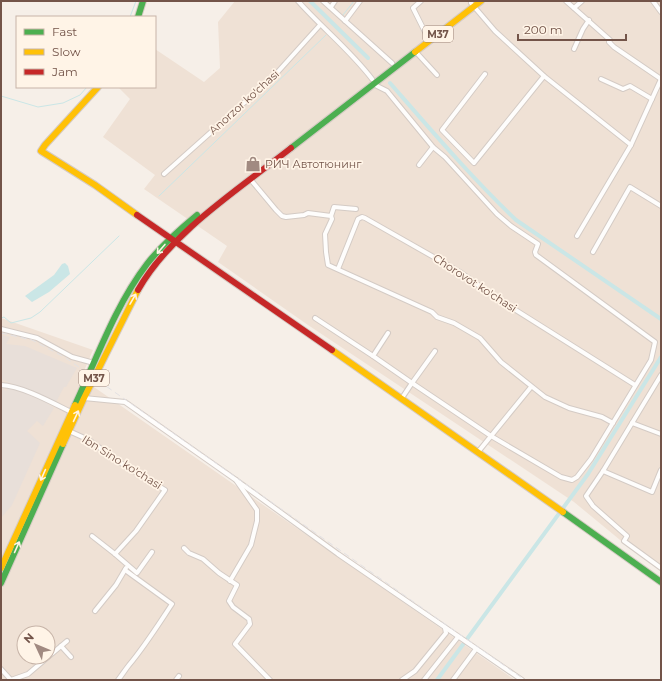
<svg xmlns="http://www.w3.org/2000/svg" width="662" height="681" font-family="Montserrat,sans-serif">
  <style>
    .residential { fill: #efe1d5; fill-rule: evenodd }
    .industrial { fill: #e8dfd9 }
    .water { fill: #cae6e6 }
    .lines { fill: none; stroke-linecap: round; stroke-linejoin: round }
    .stream { stroke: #cae6e6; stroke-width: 1 }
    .canal { stroke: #cae6e6; stroke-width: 4 }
    .street-casing { stroke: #d4cbc5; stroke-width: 6 }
    .fast-casing { stroke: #d5cbc4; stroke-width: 8 }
    .slow-casing { stroke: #d5cbc4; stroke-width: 8 }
    .jam-casing { stroke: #d5cbc4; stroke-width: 8 }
    .street { stroke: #fefdfc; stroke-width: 4 }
    .fast { stroke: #4caf50; stroke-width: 6 }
    .slow { stroke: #ffc107; stroke-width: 6 }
    .jam { stroke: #c62828; stroke-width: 6 }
    .rail { stroke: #e3e1e3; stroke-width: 1; stroke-dasharray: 6 4; stroke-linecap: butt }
    .oneway { stroke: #fff4e7 }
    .labels { text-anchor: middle; stroke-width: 3.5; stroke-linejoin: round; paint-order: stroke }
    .shield { fill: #fff4e7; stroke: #9d8478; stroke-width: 1 }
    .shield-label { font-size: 10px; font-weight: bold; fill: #735449 }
    .street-label { font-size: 11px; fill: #735449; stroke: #fff4e7 }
    .poi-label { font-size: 11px; fill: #735449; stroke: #fff4e7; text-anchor: start }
  </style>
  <rect width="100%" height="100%" fill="#f6efe8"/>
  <g class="residential">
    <polygon points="235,1 661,1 661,570 631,549 574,502 308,325 218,262 227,246 144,189 155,175 103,137 130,99 119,88 120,87 155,87 155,49 204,82 220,68 218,22"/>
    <path d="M 1,318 L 93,350 L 81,378 L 515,680 L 1,680 ZM 24,633 L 48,633 L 48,657 L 24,657 Z"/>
  </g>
  <g class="industrial">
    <polygon points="1,335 10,337 6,344 25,346 77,368 66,387 64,387 56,402 1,379"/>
    <polygon points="8,388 17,390 48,402 48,404 54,408 43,426 37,421 27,431 40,443 12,505 1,518 1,391 4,389 6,391"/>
  </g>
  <polygon class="water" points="65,263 68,266 70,274 49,292 32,302 25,296 54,275 62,264"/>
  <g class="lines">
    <g class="stream">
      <polyline points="343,15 354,1"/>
      <polyline points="130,17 136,1"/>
      <polyline points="1,96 38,107 63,103 80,95 87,87"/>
      <polyline points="159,196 326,35"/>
      <polyline points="1,318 4,317 11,323 31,318 40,312 119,236"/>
    </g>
    <g class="canal">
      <polyline points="310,1 368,58"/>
      <path d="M 390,83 C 431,130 471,177 516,220 L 661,319"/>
      <polyline points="437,680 588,474 661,357"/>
    </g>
    <defs>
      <g id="street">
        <path d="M 298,1 C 322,28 350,50 372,79"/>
        <polyline points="323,1 392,63"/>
        <polyline points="421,1 413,8 427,36"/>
        <polyline points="566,1 610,40 609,42 614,47 661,79"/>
        <polyline points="653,1 661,12"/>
        <polyline points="471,3 495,31 544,76 631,145"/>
        <polyline points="331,7 335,1"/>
        <polyline points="574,8 582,1"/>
        <polyline points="345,21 360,1"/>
        <polyline points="574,49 583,29 589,20"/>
        <polyline points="415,51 437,75"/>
        <polyline points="485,74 442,130 474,163 544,76"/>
        <polyline points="601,79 623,89 630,86 652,99"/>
        <polyline points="375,83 377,86 387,91 433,147 445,157 497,214 511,226 538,244 535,252 536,255 655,342 651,360 591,459 577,477 572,480 561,477 491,436 412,383 435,351"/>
        <polyline points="419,165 433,147"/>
        <polyline points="164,174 275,75 320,25"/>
        <polyline points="251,180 276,210 282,216 286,217 304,215 308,213 331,216 332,219 325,234 326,252 328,265 432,312 437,317 454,323 480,338 501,362 545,397 569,408 602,417 613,423"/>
        <polyline points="331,216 334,207 356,209"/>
        <polyline points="577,236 631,145 661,79"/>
        <polyline points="593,252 630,187 661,206"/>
        <polyline points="338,269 358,219 362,217 365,218 460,272 495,297 635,385"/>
        <polyline points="315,318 373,356"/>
        <polyline points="1,329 37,338 72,357 94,363"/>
        <polyline points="388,333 373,356 412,383 402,398"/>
        <polyline points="661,375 603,471 652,492 661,470"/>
        <path d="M 1,385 C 22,386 51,402 71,412"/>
        <polyline points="84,398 125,402 236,480 257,510 257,521 251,545 230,581"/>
        <polyline points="632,423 661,434"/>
        <polyline points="69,431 89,440 119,462 165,490 136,531 115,554"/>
        <polyline points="478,452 531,387"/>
        <polyline points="603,471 586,496 593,506 627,536 624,541 661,568"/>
        <polyline points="236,480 338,554 522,680"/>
        <polyline points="92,536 115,554 137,573 152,552"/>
        <polyline points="184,548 189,553 203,559 219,573 237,585 229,601 233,607 249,619 250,624 235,644 270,680"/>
        <polyline points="95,611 116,585 126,568"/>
        <polyline points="61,646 71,657"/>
        <polyline points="48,657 67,641"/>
        <polyline points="1,669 11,680"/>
        <polyline points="11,680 28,674 48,657"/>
        <path d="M 118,680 C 122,675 125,670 129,665 C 145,646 158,625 172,604 L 125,570"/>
        <polyline points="176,680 179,676"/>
        <polyline points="402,680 415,671 446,633 445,628"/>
        <polyline points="424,680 458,637"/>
        <polyline points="453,680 476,649"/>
      </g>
      <g id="fast">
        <polyline points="138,17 143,1"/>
        <polyline points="291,148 415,52"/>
        <path d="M 75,405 C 97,358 115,306 147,264 C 161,246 179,230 197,215"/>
        <polyline points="563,512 661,582"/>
        <polyline points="1,583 63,444"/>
      </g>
      <g id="slow">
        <polyline points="415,52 481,1"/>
        <polyline points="98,87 45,145 41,151 95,185 137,215"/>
        <polyline points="332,350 563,512"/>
        <polyline points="63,444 84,398 138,290"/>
        <polyline points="1,568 75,405"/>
      </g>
      <g id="jam">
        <polyline points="137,215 332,350"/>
        <path d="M 138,290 C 171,232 239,189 291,148"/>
      </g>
    </defs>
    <use href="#street" class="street-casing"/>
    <use href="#fast" class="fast-casing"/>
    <use href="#slow" class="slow-casing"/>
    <use href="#jam" class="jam-casing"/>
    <use href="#street" class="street"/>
    <use href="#fast" class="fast"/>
    <use href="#slow" class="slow"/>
    <use href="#jam" class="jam"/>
    <polyline class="rail" points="1,333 32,340 66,358 525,680"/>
  </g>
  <defs><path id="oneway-shaft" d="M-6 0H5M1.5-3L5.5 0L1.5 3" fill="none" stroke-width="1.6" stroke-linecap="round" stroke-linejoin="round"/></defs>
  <g class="oneway">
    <use href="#oneway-shaft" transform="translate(161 249) rotate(131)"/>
    <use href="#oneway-shaft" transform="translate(133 299) rotate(-60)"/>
    <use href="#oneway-shaft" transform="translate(76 416) rotate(-65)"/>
    <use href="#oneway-shaft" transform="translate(43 475) rotate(114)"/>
    <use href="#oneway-shaft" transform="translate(17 547) rotate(-66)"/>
  </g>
  <defs>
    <symbol id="shop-bare" viewBox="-9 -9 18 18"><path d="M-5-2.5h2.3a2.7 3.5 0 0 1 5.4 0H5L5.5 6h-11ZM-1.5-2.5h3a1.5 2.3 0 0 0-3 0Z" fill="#a18a81" stroke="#fff4e7" stroke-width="2.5" paint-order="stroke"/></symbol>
  </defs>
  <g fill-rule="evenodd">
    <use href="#shop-bare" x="242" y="153" width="22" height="22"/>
  </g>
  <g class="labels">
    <g class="shield">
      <rect x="423" y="26" width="30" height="16" rx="3"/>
      <rect x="79" y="370" width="30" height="16" rx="3"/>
    </g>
    <g class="shield-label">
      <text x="438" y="38">M37</text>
      <text x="94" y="382">M37</text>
    </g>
    <g class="street-label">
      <text transform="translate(244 102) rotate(-42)" y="4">Anorzor ko'chasi</text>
      <text transform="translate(475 283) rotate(33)" y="4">Chorovot ko'chasi</text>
      <text transform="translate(122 462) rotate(32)" y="4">Ibn Sino ko'chasi</text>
    </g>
    <g class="poi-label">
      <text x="265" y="168">РИЧ Автотюнинг</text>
    </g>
  </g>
  <rect width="662" height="681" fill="none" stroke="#735449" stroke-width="4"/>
  <rect x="16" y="16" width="140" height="72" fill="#fff4e7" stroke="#c7b4a8"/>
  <rect x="24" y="29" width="20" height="6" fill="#4caf50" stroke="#c7b4a8"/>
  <text x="52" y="36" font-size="12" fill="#735449">Fast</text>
  <rect x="24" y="49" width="20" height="6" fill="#ffc107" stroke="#c7b4a8"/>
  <text x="52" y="56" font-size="12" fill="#735449">Slow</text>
  <rect x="24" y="69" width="20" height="6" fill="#c62828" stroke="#c7b4a8"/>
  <text x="52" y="76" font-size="12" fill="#735449">Jam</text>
  <g transform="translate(36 645) rotate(314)"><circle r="19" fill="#fff4e7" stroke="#c7b4a8"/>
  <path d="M0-3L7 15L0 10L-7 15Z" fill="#a18a81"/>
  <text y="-6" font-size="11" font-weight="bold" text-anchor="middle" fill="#735449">N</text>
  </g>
  <path d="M518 34v6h108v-6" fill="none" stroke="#735449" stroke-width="2"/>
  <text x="524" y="34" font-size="12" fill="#735449" stroke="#fff4e7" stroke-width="3" paint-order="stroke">200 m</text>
</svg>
